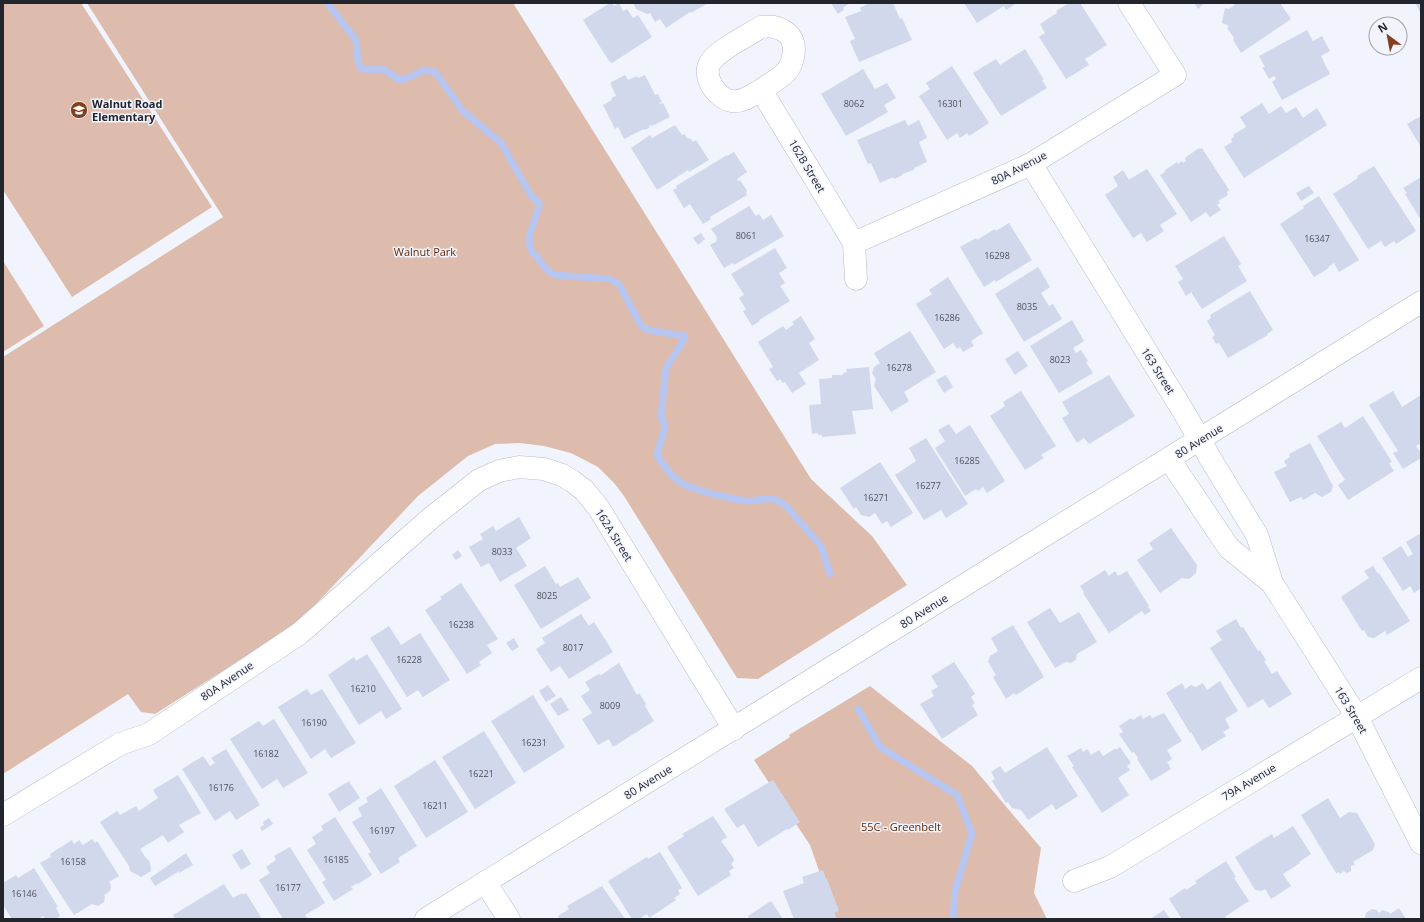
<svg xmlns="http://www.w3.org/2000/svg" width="1424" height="922" font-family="'Open Sans',sans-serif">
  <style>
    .green { fill: #ddbcad }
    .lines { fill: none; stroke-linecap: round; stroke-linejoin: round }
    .stream { stroke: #b7c5f1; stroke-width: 7 }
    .building { fill: #d1d8ec }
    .minor-casing { stroke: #b5bccf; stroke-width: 23 }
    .tertiary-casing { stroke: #b5bccf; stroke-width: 23 }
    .minor { stroke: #fff; stroke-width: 22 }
    .tertiary { stroke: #fff; stroke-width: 22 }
    .labels { text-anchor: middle; stroke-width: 3; stroke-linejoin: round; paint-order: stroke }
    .number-label { font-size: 9px; fill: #4e525c }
    .poi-label { font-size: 11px; font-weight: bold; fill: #22252c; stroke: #f1f4fd; text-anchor: start }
    .street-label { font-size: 11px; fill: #22252c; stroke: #f1f4fd }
    .park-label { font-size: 11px; fill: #622807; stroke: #f1f4fd }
  </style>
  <rect width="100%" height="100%" fill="#f1f4fd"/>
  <g class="green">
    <polygon points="3,3 81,3 212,207 72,297 3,190"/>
    <polygon points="87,3 513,3 811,479 872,536 907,585 758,679 737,678 624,496 614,483 598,467 571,453 544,446 520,443 495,444 468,456 418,496 298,623 155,714 141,712 128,694 3,774 3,357 223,217"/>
    <polygon points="3,261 44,326 3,352"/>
    <polygon points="870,686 972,766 1041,848 1034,893 1047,919 836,919 810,845 754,760 790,737 789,735"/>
  </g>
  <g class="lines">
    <g class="stream">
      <path d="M 327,3 L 356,40 L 358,61 L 361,68 L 366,70 L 378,69 L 385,70 L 398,79 L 402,80 L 425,70 L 435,72 L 463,111 L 501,143 L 532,197 L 539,203 L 539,207 L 530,234 L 529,241 L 531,250 L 548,271 L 555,275 L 610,279 L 619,284 L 639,322 L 643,327 L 648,330 L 684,336 L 685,338 L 666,368 L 661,416 L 665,427 L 657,454 C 658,458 660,460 663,464 C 678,487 692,488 717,495 C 727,497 737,500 747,501 C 764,501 768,494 785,505 L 821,546 L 830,574"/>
      <polyline points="858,709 880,747 957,795 972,833 955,891 953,919"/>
    </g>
  </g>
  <g class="building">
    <polygon points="610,3 612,3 614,6 619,3 623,11 627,9 633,18 638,15 652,37 612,63 609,61 583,20"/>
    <polygon points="633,3 708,3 691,13 690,12 666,28 660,19 655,22 650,13 647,14 636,9"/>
    <polygon points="831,3 850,3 843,8 844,10 838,14"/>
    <polygon points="869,3 893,3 900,19 902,18 912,40 859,62 850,41 855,39 845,17 861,11 860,8"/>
    <polygon points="964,3 1014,3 1014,5 1006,10 1004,6 977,23"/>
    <polygon points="1069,3 1080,3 1107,45 1085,59 1089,65 1066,79 1039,37 1045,33 1040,24 1057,13 1056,11"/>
    <polygon points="1194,3 1205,3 1198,9"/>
    <polygon points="1233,3 1280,3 1291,19 1241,53 1233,40 1234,38 1227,28 1229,27 1227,25 1222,23 1225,8 1229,9 1235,5"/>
    <polygon points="1415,3 1421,3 1421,11 1420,12"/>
    <polygon points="1307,30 1313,41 1322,36 1330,51 1321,56 1330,74 1282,100 1272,82 1276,79 1274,76 1269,79 1262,67 1265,67 1259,56"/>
    <polygon points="1025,49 1044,80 1042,80 1047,88 1001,116 973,73 996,59 1000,65"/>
    <polygon points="952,66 989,123 969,136 967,133 960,138 957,133 947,140 919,96 930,89 926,83"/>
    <polygon points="863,69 875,89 887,83 896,98 884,105 888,112 846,136 821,94"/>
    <polygon points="625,75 628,80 637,76 638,78 645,75 655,95 658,94 662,102 659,103 660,104 663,103 670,117 652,126 651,125 649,126 650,127 645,130 644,129 624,139 618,127 615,129 603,105 612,100 611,98 616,96 610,83"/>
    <polygon points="1262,103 1269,114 1281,106 1286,113 1296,107 1303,118 1317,108 1327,125 1244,178 1224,147 1232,142 1231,139 1234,137 1233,135 1246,127 1240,117"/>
    <polygon points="1421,116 1421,147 1407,124"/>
    <polygon points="905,120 908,126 919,120 927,138 919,142 927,162 914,168 914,170 902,174 903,175 894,179 893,177 880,183 871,163 868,164 857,140"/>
    <polygon points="675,125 682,135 684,134 688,139 690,138 693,142 696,140 709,160 689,172 688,170 657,190 631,148 650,135 652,138"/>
    <polygon points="1199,148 1200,149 1202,148 1229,190 1227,192 1228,195 1218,201 1220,203 1217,205 1221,210 1210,217 1206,212 1191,222 1160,175 1165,172 1164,171 1177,162 1178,164 1182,161 1183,163 1186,161 1185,159 1186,157"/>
    <polygon points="734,152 747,172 737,179 739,182 740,180 747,191 746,192 747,195 710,217 711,219 703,224 690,204 684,208 673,190 677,188 676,186 727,155 727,156"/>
    <polygon points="1374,166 1416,231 1396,244 1394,241 1385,247 1381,241 1368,249 1333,194 1358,178 1357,176"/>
    <polygon points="1147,169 1177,214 1160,225 1164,231 1147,242 1141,233 1133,238 1105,195 1118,186 1113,177 1123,170 1129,180 1130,179"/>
    <polygon points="1421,177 1421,220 1405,194 1407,193 1403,188"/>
    <polygon points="1309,186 1314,193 1301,201 1296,193"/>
    <polygon points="1319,196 1359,260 1339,272 1334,263 1328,267 1329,268 1314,277 1280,224 1304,208 1303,206"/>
    <polygon points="749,206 756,216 759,214 763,220 771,215 784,236 734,265 733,263 724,268 710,245 717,241 716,238 717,237 711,229"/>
    <polygon points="1009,223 1032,260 996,282 995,280 984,287 960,247 976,238 977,240 995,229 996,231"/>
    <polygon points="701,233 705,239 698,245 693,238"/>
    <polygon points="1224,236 1241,264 1238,266 1247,281 1202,309 1191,292 1186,296 1178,282 1183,279 1175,266"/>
    <polygon points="775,248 787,268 779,273 785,283 780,286 790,301 759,320 760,321 752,326 743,311 746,309 739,298 744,295 731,274"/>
    <polygon points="1038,267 1050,287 1041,293 1049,306 1053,304 1062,319 1024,342 995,294"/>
    <polygon points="948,277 983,333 971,341 974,346 963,352 960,347 957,349 953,343 944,349 916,304 932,294 929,290"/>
    <polygon points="1250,291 1273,330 1267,334 1268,335 1228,358 1219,343 1216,344 1212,337 1215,335 1207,321 1211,318 1210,315"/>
    <polygon points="801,316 815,339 809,343 819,360 799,373 806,384 792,393 785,382 783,383 780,379 777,381 769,369 773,367 758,342 783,326 786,330 794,324 792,322"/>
    <polygon points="1072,320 1084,341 1073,348 1076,353 1081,350 1088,361 1086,362 1093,373 1059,393 1030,346"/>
    <polygon points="910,331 936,372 904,392 909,401 891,412 874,386 876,379 872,373 874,367 880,363 874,353"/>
    <polygon points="1018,351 1028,366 1015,375 1005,359"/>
    <polygon points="869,367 873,409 852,411 856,434 822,437 822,435 818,435 818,433 812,434 809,405 821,404 819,379 832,378 832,375 843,375 843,373 847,372 846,369"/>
    <polygon points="946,375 953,387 944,393 936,380"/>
    <polygon points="1109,375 1135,416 1089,444 1084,438 1077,443 1062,418 1069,414 1062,402"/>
    <polygon points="1021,391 1056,446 1041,455 1044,458 1025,470 990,416 1005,406 1003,402"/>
    <polygon points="1393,391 1402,407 1421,395 1421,443 1416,446 1421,453 1421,458 1403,469 1393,453 1398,451 1369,405"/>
    <polygon points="1363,416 1392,462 1389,463 1394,471 1348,500 1338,485 1345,480 1317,436 1341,422 1345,428"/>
    <polygon points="949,424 956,434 970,425 1005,481 987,493 983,487 978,491 976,489 965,496 935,448 945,441 938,430"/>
    <polygon points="926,438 968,504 946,518 941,510 924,520 895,475 916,461 909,448"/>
    <polygon points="1310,443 1333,486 1331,492 1322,497 1315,493 1303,500 1301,497 1290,502 1274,472 1287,466 1284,461 1290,457 1289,454"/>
    <polygon points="880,462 913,513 891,527 887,521 882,524 875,513 869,517 861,515 856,507 854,509 840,488"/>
    <polygon points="519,517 531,538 516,548 527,566 500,582 489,563 481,567 469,547 483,539 480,534 493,526 496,531"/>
    <polygon points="1171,528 1197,565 1196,573 1189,579 1182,578 1160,593 1137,560 1153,549 1149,543"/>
    <polygon points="1421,533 1421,588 1414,593 1410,586 1403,591 1382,558 1401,546 1408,557 1413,554 1406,542"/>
    <polygon points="458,550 462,556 456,560 452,555"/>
    <polygon points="545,566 556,584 558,583 560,587 578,577 591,598 541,629 514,585"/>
    <polygon points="1373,566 1378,574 1379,573 1410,621 1387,635 1385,631 1374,638 1368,637 1364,630 1362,631 1341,597 1369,578 1364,571"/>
    <polygon points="1105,570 1109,576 1115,571 1118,576 1127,571 1149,606 1148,607 1151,611 1145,615 1142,611 1109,633 1083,593 1084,592 1080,586"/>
    <polygon points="461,583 498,639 487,645 492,653 479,662 481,665 467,674 425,610 442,599 440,597"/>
    <polygon points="1050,608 1060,623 1079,612 1097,642 1077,654 1076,660 1071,663 1066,662 1055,668 1027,622"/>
    <polygon points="581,614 589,626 594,622 613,652 569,679 560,666 551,672 536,649 545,643 542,638"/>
    <polygon points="1236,619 1241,628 1243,627 1258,651 1260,650 1266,660 1264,661 1272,674 1277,671 1292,694 1269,708 1263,699 1248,708 1210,648 1222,640 1216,631"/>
    <polygon points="1013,625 1044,677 1016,695 1014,693 1006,699 993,677 996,675 988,662 990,656 998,651 991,638"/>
    <polygon points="389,626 401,645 420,633 450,680 423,697 418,690 407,697 370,638"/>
    <polygon points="514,638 519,647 512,651 506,643"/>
    <polygon points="367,654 402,709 386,719 381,711 359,725 328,675 354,657 356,661"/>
    <polygon points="954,662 975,694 971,697 975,703 972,705 978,715 942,739 920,704 934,696 931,691 938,687 931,676"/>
    <polygon points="619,663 637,695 639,693 646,704 645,706 654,721 613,747 609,739 598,745 582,719 592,713 581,696 590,690 585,682 599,674 601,675"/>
    <polygon points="1220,681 1238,711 1225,719 1230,728 1223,732 1226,736 1202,751 1191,732 1190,733 1166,693 1182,683 1185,689 1191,685 1196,687 1203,683 1207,690"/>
    <polygon points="548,685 556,696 546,702 539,691"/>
    <polygon points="307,689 311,695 322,689 356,743 331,758 325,749 311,759 278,707"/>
    <polygon points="533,695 565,747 524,773 491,721"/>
    <polygon points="561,697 569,710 558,716 550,704"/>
    <polygon points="1164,713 1182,741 1167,750 1172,759 1167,762 1171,769 1151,781 1137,759 1138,758 1134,752 1132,753 1119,734 1123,732 1119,726 1131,718 1133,720 1141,715 1143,719 1150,715 1152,718"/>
    <polygon points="274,719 308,773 283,788 277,779 262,789 230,739 259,721 263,726"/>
    <polygon points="484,731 516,783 475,809 442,757"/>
    <polygon points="1047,747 1078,796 1056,810 1052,804 1028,820 1021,810 1012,808 1008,802 1006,803 992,781 995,779 991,772 1000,766 1005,773"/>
    <polygon points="1120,747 1131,763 1127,766 1130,770 1118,778 1129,795 1102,813 1072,767 1074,766 1067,756 1081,748 1083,752 1087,749 1091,755 1099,750 1103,756 1116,748 1116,750"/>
    <polygon points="226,749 260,805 236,820 230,811 215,821 182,769 203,756 210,766 215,763 211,758"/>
    <polygon points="435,760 468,812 426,838 394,786"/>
    <polygon points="178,775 201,813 179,825 184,832 168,843 163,835 140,849 146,858 150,862 151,871 141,877 130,871 129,866 100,822 117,811 120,815 136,806 139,811 158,798 153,790"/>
    <polygon points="773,780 800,822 788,830 787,829 758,847 744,824 737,828 724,809"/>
    <polygon points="349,781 360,798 339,812 328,794"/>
    <polygon points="381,788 417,846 398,858 400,862 381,874 368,854 371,852 352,822 362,816 358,808 368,802 366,798"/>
    <polygon points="1328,798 1340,818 1349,812 1357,813 1375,844 1373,850 1353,862 1355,865 1351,866 1351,871 1347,873 1344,871 1340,874 1339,872 1336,873 1301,815"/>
    <polygon points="713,816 727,837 721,841 734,859 734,861 731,864 734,868 729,871 731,875 698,896 667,847 684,836 682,834"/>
    <polygon points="335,817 372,875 358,884 357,883 351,887 353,889 334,901 322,882 326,880 307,850 316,844 312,837 323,830 321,826"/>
    <polygon points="269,818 273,824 262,831 260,827 264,825 263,822"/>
    <polygon points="1293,826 1311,854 1299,862 1300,863 1283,874 1291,886 1271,899 1265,889 1262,891 1255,890 1235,857 1272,834 1274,838"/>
    <polygon points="92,839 95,843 97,841 119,876 109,882 111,885 110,891 104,895 105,897 104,902 98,906 92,904 74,915 40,863 51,857 50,854 72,840 74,844 79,840 83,845"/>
    <polygon points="290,847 325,903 305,915 308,919 283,919 259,880 270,873 266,867 276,860 274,856"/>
    <polygon points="242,849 251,864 241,870 232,855"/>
    <polygon points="660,852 682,888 678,890 680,894 674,898 676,900 649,918 647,914 639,919 632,919 608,881 647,857 648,859"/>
    <polygon points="186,853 193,865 179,873 179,871 155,886 150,878"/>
    <polygon points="1226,861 1236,877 1234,878 1249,901 1226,916 1225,919 1182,919 1169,899 1185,888 1186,890 1197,883 1195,881"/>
    <polygon points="34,868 58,907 56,908 60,916 55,919 45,919 43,916 38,919 12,919 3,905 3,883 16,875 18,878"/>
    <polygon points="823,870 826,879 827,879 839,911 834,913 837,919 794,919 783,891 804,883 802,877"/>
    <polygon points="224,884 233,898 242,893 243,895 246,893 261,917 258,919 175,919 173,915"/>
    <polygon points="602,886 625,919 560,919 558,916 569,909 567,906"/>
    <polygon points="771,901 783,919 750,919 748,916"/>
    <polygon points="1399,908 1406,919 1365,918 1366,913 1372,909 1377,910 1379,913 1382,910 1389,912 1390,914"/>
    <polygon points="1164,910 1170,919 1150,919"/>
  </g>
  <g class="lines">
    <defs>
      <g id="minor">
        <path d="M 761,90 C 752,95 742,103 732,101 C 717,99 702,77 710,63 C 716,51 749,35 761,27 C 781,24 798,35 793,57 C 792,62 790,68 786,72 C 781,78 768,85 761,90 L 854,243 L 856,279"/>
        <polyline points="1031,164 1185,414 1213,463 1257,535 1272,583 1357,717 1421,843"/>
        <polyline points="854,243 1031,164 1175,75 1129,3"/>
        <polyline points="1169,459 1229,548 1272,583"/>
        <polyline points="3,815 120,744 149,734 299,634 431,518 479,480 499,471 519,467 544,469 562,475 572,481 584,490 598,507 734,729"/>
        <polyline points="1074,881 1110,867 1421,678"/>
        <polyline points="485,882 509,919"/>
      </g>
      <polyline id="tertiary" points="426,919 1421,302"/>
    </defs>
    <use href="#minor" class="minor-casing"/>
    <use href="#tertiary" class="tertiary-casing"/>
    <use href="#minor" class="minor"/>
    <use href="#tertiary" class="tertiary"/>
  </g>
  <defs>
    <symbol id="school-disc" viewBox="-11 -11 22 22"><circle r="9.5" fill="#853f1a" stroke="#f1f4fd"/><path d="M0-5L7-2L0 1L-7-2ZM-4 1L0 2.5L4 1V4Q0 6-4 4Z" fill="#fff"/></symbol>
  </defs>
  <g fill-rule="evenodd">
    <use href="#school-disc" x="69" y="100" width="20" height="20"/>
  </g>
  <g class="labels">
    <g class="number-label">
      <text x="854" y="107">8062</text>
      <text x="950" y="107">16301</text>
      <text x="746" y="239">8061</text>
      <text x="1317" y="242">16347</text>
      <text x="997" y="259">16298</text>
      <text x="1027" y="310">8035</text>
      <text x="947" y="321">16286</text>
      <text x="1060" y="363">8023</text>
      <text x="899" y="371">16278</text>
      <text x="967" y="464">16285</text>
      <text x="928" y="489">16277</text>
      <text x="876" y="501">16271</text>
      <text x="502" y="555">8033</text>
      <text x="547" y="599">8025</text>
      <text x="461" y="628">16238</text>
      <text x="573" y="651">8017</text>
      <text x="409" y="663">16228</text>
      <text x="363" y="692">16210</text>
      <text x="610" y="709">8009</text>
      <text x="314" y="726">16190</text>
      <text x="534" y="746">16231</text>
      <text x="266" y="757">16182</text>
      <text x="481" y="777">16221</text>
      <text x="221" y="791">16176</text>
      <text x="435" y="809">16211</text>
      <text x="382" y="834">16197</text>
      <text x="336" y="863">16185</text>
      <text x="73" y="865">16158</text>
      <text x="288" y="891">16177</text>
      <text x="24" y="897">16146</text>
    </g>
    <g class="poi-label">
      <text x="92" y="108">Walnut Road<tspan x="92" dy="13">Elementary</tspan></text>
    </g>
    <g class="street-label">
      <text transform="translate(807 166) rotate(59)" y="4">162B Street</text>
      <text transform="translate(1019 168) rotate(-27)" y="4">80A Avenue</text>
      <text transform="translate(1158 371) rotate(58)" y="4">163 Street</text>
      <text transform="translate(1199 441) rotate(-32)" y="4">80 Avenue</text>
      <text transform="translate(614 535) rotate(58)" y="4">162A Street</text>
      <text transform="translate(924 611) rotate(-32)" y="4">80 Avenue</text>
      <text transform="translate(227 681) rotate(-34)" y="4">80A Avenue</text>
      <text transform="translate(1351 710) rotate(59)" y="4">163 Street</text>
      <text transform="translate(648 782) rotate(-32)" y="4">80 Avenue</text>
      <text transform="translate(1249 782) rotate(-31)" y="4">79A Avenue</text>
    </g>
    <g class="park-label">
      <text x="425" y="256">Walnut Park</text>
      <text x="901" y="831">55C - Greenbelt</text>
    </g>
  </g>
  <rect width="1424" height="922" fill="none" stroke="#22252c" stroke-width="8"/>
  <g transform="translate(1388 36) rotate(328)"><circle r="19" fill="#f1f4fd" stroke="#9ea1a9"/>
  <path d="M0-3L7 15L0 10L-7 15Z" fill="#853f1a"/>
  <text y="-6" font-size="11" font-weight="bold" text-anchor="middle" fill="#22252c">N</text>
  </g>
</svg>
